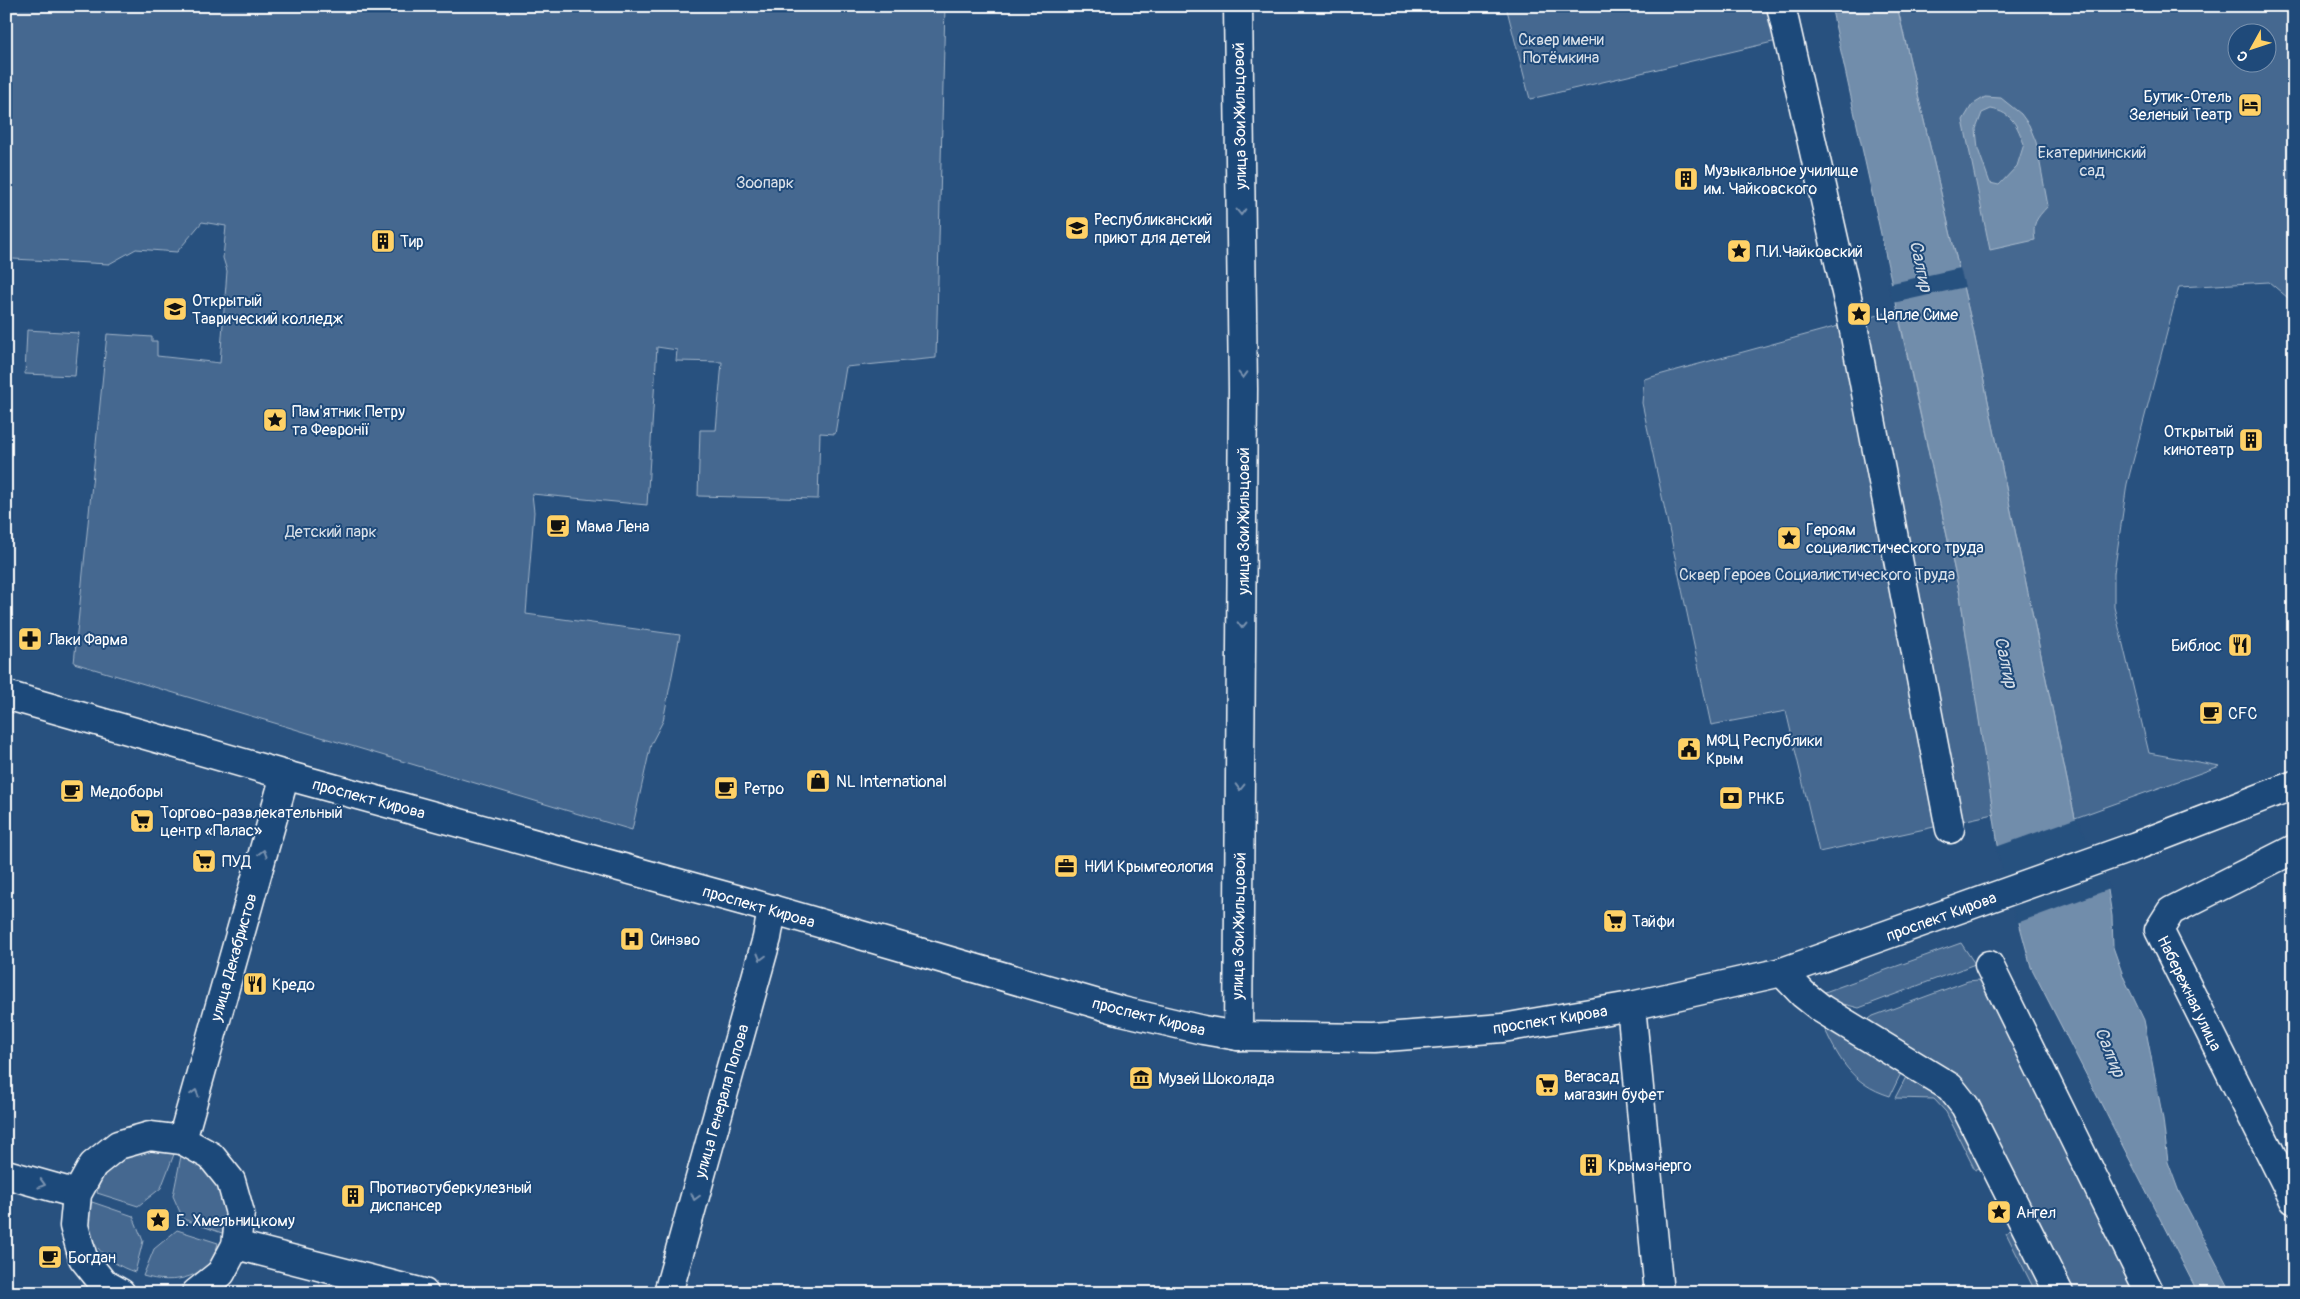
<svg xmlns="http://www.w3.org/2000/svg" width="2300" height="1299" font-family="Pangolin,sans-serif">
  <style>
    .green { fill: #446890; stroke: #a2b4c8; fill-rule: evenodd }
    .water { fill: #718dab; stroke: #aabbcd; fill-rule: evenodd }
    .pier { fill: #28517f }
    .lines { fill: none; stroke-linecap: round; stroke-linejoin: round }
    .minor-casing { stroke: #fff; stroke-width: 31 }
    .major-casing { stroke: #fff; stroke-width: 31 }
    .minor { stroke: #1f4a7a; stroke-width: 28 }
    .major { stroke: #1f4a7a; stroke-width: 28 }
    .oneway { stroke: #7992af }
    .labels { text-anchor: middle; stroke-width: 4; stroke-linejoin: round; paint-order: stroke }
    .park-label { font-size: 16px; fill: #dae1e9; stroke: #1f4a7a }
    .poi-label { font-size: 16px; fill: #fff; stroke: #1f4a7a; text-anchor: start }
    .street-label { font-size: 16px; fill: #fff; stroke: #1f4a7a }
    .water-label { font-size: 18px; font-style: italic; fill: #d4dde6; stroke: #1f4a7a }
  </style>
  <rect width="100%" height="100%" fill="#28517f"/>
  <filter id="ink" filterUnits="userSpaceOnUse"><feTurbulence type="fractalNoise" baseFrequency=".02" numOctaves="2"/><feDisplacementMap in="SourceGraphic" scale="10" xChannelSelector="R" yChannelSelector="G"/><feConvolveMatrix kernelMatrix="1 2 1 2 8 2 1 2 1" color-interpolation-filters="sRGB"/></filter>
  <g filter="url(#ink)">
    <g class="green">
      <polygon points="945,6 936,358 846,367 835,434 820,433 818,499 698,496 700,430 716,430 722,362 676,361 677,350 657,347 647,505 532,494 534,512 526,614 680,635 663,721 651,744 632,830 74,663 107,334 152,337 152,341 157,341 157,356 220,363 227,271 223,258 226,226 202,222 177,252 136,249 109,264 13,259 6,256 6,7"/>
      <polygon points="1506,6 1768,6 1777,41 1530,99"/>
      <path d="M 1897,6 L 2294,6 L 2294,303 L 2269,282 L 2179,287 L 2127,484 L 2114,573 L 2114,607 L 2149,753 L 2220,766 L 2075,818 L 1973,329 ZM 2238,32 L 2268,32 L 2268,62 L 2238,62 Z"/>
      <polygon points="1897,310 1960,595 1994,814 1819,852 1786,711 1711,725 1642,403 1644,379"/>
      <polygon points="27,330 79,333 75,376 25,374"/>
      <polygon points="1961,943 1975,964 1859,1008 1832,1001 1822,993"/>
      <polygon points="1978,980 1985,984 2140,1293 2071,1293 1975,1103 1876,1028 1869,1019 1873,1016 1968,981"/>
      <path d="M 1822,1023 L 1902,1071 L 1890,1096 C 1851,1084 1838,1058 1822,1023 Z"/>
      <polygon points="1907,1075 1941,1093 1954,1109 1983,1166 1975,1170 1946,1112 1934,1099 1895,1098"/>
      <path d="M 147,1149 L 176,1149 L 161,1188 L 138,1206 L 97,1193 C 101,1168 124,1157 147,1149 Z"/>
      <path d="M 182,1151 C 208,1170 238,1196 222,1233 L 183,1219 L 173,1196 Z"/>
      <path d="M 92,1202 L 133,1216 L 143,1241 L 135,1272 C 105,1263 76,1235 92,1202 Z"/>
      <polygon points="2014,1227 2047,1293 2036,1293 2006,1233"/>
      <path d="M 177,1230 L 218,1243 C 211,1279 173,1285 143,1276 L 154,1249 Z"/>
    </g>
    <g class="water">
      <polygon points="1831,6 1897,6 1973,329 2075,818 2108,890 2112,916 2113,947 2124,978 2144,1020 2163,1119 2168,1162 2179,1192 2232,1293 2198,1293 2031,967 1998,845 1960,595"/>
      <path d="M 1985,97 L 2001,98 L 2021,114 L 2029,125 L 2036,142 L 2048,206 C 2036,219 2032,223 2035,240 L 1990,250 L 1963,120 L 1972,105 ZM 1991,109 C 2013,113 2017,126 2024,144 L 2017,166 L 1999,185 L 1990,183 L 1978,149 L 1976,129 L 1982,113 Z"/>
    </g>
    <g class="pier">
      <polygon points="1960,268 1965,287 1893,303 1888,284"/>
      <polygon points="2077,818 2110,889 2017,923 1996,847"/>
    </g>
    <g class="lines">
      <defs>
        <g id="minor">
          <polyline points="1238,6 1243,389 1238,1036"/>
          <polyline points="1781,6 1850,310 1950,829"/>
          <polyline points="2294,849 2171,911 2159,930 2294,1200"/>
          <polyline points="1989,965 2150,1293"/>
          <polyline points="1782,972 1803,994 1822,1009 1950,1087 1965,1106 2059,1293"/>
          <polyline points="1631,1006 1659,1293"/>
          <polyline points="182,1140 285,775"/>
          <polyline points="6,1174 77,1194"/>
          <polyline points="236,1245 424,1293"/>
          <polyline points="121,1293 103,1283 83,1258 74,1226 77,1194 93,1165 118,1145 150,1136 182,1140 211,1156 231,1181 240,1213 236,1245 221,1273 196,1293"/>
          <polyline points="668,1293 767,938 772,909"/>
        </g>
        <polyline id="major" points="6,695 285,775 747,902 1122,1011 1203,1030 1238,1036 1373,1038 1503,1028 1631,1006 1782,972 2136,846 2294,785"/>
      </defs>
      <use href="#minor" class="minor-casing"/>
      <use href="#major" class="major-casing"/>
      <use href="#minor" class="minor"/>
      <use href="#major" class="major"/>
    </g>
    <defs><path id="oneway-chevron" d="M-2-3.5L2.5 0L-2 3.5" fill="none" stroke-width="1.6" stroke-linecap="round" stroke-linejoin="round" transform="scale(1.25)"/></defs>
    <g class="oneway">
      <use href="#oneway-chevron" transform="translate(1241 212) rotate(89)"/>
      <use href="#oneway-chevron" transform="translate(1243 375) rotate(89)"/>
      <use href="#oneway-chevron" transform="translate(1242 625) rotate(91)"/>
      <use href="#oneway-chevron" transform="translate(1240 787) rotate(91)"/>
      <use href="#oneway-chevron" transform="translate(263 853) rotate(-74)"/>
      <use href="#oneway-chevron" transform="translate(761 957) rotate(105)"/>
      <use href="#oneway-chevron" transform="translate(195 1093) rotate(-74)"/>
      <use href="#oneway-chevron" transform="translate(42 1184) rotate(16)"/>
      <use href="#oneway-chevron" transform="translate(695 1197) rotate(106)"/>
    </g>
  </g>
  <defs>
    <symbol id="hotel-square" viewBox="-11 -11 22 22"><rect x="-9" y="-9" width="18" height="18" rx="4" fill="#ffd166" stroke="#1f4a7a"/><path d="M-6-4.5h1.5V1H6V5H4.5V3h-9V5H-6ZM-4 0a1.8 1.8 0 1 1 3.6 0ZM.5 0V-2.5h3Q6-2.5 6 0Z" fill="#111"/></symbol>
    <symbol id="building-square" viewBox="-11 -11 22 22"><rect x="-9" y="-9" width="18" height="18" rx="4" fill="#ffd166" stroke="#1f4a7a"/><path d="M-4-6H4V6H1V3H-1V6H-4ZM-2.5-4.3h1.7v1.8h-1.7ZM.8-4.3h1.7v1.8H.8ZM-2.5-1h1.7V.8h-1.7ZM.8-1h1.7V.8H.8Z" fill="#111"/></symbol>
    <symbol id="school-square" viewBox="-11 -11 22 22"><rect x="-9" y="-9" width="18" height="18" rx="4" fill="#ffd166" stroke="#1f4a7a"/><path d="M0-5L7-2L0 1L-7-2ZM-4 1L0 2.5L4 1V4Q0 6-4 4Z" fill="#111"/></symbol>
    <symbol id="sight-square" viewBox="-11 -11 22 22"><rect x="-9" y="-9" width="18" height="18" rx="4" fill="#ffd166" stroke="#1f4a7a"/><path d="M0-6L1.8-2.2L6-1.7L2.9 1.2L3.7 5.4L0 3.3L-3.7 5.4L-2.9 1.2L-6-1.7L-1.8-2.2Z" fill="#111"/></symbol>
    <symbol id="university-square" viewBox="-11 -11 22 22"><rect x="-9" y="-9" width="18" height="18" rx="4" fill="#ffd166" stroke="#1f4a7a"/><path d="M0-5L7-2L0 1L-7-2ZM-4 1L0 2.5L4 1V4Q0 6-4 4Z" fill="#111"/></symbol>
    <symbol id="cafe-square" viewBox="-11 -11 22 22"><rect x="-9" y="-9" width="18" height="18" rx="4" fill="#ffd166" stroke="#1f4a7a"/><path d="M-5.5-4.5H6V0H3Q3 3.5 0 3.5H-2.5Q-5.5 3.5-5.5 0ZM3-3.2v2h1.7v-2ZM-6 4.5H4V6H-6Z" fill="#111"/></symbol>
    <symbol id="pharmacy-square" viewBox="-11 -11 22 22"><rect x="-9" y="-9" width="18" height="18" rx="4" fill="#ffd166" stroke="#1f4a7a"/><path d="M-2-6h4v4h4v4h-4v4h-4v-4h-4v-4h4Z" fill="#111"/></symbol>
    <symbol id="restaurant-square" viewBox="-11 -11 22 22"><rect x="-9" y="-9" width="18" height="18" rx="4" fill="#ffd166" stroke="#1f4a7a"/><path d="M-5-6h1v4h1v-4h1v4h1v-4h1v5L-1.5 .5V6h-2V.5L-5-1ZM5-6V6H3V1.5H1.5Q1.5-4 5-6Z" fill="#111"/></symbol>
    <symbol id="civic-square" viewBox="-11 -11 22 22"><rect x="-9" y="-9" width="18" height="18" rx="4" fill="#ffd166" stroke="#1f4a7a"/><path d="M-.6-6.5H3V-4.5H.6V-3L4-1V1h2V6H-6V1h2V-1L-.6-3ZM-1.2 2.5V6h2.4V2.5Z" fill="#111"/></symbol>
    <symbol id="shop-square" viewBox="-11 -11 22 22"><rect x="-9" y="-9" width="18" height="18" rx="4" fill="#ffd166" stroke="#1f4a7a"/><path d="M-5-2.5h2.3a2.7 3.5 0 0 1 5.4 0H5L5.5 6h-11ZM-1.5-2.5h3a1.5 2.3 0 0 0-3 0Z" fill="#111"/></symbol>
    <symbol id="bank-square" viewBox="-11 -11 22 22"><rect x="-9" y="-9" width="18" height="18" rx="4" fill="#ffd166" stroke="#1f4a7a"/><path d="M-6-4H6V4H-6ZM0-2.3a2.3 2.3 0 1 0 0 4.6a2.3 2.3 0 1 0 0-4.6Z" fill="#111"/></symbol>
    <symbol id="supermarket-square" viewBox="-11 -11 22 22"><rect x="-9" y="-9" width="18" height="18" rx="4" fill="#ffd166" stroke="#1f4a7a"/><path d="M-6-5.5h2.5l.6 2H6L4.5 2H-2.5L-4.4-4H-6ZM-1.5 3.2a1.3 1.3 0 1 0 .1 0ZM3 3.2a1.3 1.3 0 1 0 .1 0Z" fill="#111"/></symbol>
    <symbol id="office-square" viewBox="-11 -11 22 22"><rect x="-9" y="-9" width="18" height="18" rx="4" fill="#ffd166" stroke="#1f4a7a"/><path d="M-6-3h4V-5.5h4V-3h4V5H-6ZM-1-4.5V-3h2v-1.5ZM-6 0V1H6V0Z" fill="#111"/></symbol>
    <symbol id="hospital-square" viewBox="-11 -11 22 22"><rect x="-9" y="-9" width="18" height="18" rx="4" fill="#ffd166" stroke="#1f4a7a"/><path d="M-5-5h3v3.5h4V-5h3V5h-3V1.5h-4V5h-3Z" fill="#111"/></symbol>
    <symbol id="museum-square" viewBox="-11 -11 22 22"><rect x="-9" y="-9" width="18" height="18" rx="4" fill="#ffd166" stroke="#1f4a7a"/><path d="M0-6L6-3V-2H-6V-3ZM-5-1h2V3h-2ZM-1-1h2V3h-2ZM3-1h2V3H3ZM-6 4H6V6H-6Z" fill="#111"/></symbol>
  </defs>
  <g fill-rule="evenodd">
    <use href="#hotel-square" x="2236" y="91" width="28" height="28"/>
    <use href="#building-square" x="1672" y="165" width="28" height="28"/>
    <use href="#school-square" x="1063" y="214" width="28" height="28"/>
    <use href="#building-square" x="369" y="227" width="28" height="28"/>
    <use href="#sight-square" x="1725" y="237" width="28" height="28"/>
    <use href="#university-square" x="161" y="295" width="28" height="28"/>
    <use href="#sight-square" x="1845" y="300" width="28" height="28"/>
    <use href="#sight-square" x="261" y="406" width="28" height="28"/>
    <use href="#building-square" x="2237" y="426" width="28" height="28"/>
    <use href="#cafe-square" x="544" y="512" width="28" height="28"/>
    <use href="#sight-square" x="1775" y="524" width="28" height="28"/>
    <use href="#pharmacy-square" x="16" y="625" width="28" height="28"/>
    <use href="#restaurant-square" x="2226" y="631" width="28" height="28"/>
    <use href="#cafe-square" x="2197" y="699" width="28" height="28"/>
    <use href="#civic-square" x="1675" y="735" width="28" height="28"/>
    <use href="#shop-square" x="804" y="767" width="28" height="28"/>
    <use href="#cafe-square" x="712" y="774" width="28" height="28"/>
    <use href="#cafe-square" x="58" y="777" width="28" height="28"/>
    <use href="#bank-square" x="1717" y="784" width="28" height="28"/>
    <use href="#supermarket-square" x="128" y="807" width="28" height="28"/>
    <use href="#supermarket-square" x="190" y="847" width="28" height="28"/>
    <use href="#office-square" x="1052" y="852" width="28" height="28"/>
    <use href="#supermarket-square" x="1601" y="907" width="28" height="28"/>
    <use href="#hospital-square" x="618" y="925" width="28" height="28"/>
    <use href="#restaurant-square" x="241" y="970" width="28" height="28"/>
    <use href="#museum-square" x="1127" y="1064" width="28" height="28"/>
    <use href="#supermarket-square" x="1533" y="1071" width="28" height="28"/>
    <use href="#building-square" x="1577" y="1151" width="28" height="28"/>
    <use href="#building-square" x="339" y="1182" width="28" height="28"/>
    <use href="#sight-square" x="1985" y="1198" width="28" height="28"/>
    <use href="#sight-square" x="144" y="1206" width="28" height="28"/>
    <use href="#cafe-square" x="36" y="1243" width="28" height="28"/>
  </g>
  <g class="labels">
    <g class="park-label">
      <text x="1561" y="45">Сквер имени<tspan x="1561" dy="18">Потёмкина</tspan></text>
      <text x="2092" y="158">Екатерининский<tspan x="2092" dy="18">сад</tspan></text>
      <text x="765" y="188">Зоопарк</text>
      <text x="331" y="537">Детский парк</text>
      <text x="1817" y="580">Сквер Героев Социалистического Труда</text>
    </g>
    <g class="poi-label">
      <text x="2232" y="102" text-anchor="end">Бутик-Отель<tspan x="2232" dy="18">Зеленый Театр</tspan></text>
      <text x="1704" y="176">Музыкальное училище<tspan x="1704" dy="18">им. Чайковского</tspan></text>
      <text x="1094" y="225">Республиканский<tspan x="1094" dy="18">приют для детей</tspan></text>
      <text x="400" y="247">Тир</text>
      <text x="1756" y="257">П.И.Чайковский</text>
      <text x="192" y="306">Открытый<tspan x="192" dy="18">Таврический колледж</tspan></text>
      <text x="1876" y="320">Цапле Симе</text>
      <text x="292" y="417">Пам'ятник Петру<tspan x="292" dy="18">та Февронії</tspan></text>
      <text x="2234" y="437" text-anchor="end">Открытый<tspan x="2234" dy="18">кинотеатр</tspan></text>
      <text x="576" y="532">Мама Лена</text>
      <text x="1806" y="535">Героям<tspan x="1806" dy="18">социалистического труда</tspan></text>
      <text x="48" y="645">Лаки Фарма</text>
      <text x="2222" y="651" text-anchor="end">Библос</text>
      <text x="2228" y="719">CFC</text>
      <text x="1706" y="746">МФЦ Республики<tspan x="1706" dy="18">Крым</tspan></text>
      <text x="836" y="787">NL International</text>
      <text x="744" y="794">Ретро</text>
      <text x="90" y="797">Медоборы</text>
      <text x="1748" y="804">РНКБ</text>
      <text x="160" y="818">Торгово-развлекательный<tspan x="160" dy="18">центр «Палас»</tspan></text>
      <text x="222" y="867">ПУД</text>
      <text x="1084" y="872">НИИ Крымгеология</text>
      <text x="1632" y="927">Тайфи</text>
      <text x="650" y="945">Синэво</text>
      <text x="272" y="990">Кредо</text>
      <text x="1564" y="1082">Вегасад<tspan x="1564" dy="18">магазин буфет</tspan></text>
      <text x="1158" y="1084">Музей Шоколада</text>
      <text x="1608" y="1171">Крымэнерго</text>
      <text x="370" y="1193">Противотуберкулезный<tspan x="370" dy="18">диспансер</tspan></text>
      <text x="2016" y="1218">Ангел</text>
      <text x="176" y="1226">Б. Хмельницкому</text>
      <text x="68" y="1263">Богдан</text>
    </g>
    <g class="street-label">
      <text transform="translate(1239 116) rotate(-91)" y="6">улица Зои Жильцовой</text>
      <text transform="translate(1243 521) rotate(-90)" y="6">улица Зои Жильцовой</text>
      <text transform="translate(369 798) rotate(15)" y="6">проспект Кирова</text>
      <text transform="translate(759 906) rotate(16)" y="6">проспект Кирова</text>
      <text transform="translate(1941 916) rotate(-20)" y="6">проспект Кирова</text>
      <text transform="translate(1238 926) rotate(-89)" y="6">улица Зои Жильцовой</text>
      <text transform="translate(233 957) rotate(-74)" y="6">улица Декабристов</text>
      <text transform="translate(2190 993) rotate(64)" y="6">Набережная улица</text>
      <text transform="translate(1149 1016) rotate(14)" y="6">проспект Кирова</text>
      <text transform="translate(1550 1019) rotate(-9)" y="6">проспект Кирова</text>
      <text transform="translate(721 1101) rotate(-74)" y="6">улица Генерала Попова</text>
    </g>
    <g class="water-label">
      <text transform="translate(1921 266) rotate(78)" y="6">Салгир</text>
      <text transform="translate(2006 662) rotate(78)" y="6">Салгир</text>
      <text transform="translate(2110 1052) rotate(68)" y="6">Салгир</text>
    </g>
  </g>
  <rect width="2300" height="1299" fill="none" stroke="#1f4a7a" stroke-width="25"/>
  <rect x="12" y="12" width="2275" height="1274" fill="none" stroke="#fff" stroke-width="2" filter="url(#ink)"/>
  <g transform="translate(2252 48) rotate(230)"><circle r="24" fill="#1f4a7a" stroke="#7992af"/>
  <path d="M0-4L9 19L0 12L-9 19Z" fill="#ffd166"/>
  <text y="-8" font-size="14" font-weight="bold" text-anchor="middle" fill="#ffffff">С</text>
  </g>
</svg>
